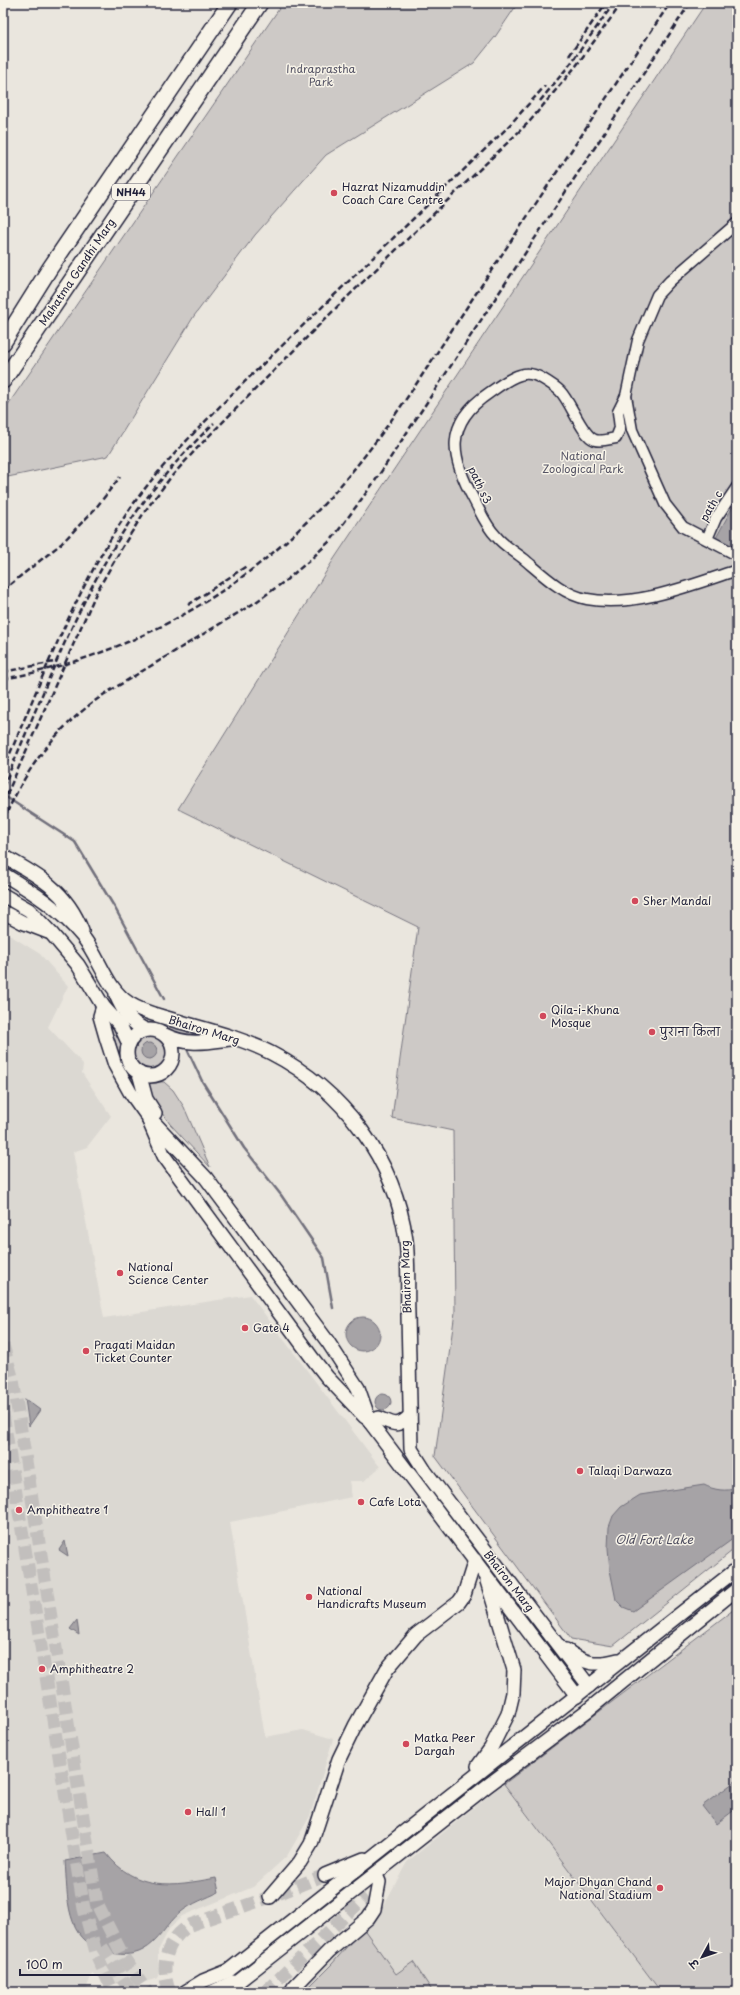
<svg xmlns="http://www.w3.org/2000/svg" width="740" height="1995" font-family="'Playpen Sans','Playpen Sans Deva',sans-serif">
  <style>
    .built { fill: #dbd8d2 }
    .green { fill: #cdc9c6; stroke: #787680 }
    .water { fill: #a6a3a6; stroke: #716f7b }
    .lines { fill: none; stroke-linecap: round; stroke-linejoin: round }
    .stream { stroke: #716f7b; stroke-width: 2.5 }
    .major-tunnel { stroke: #c2bfbd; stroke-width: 13; stroke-dasharray: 13 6; stroke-linecap: butt }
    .minor-casing { stroke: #22223b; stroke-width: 13 }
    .major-casing { stroke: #22223b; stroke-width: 16 }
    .highway-casing { stroke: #22223b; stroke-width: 18 }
    .minor { stroke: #f7f3e8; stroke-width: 10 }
    .major { stroke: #f7f3e8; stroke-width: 13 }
    .highway { stroke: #f7f3e8; stroke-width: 15 }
    .rail { stroke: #22223b; stroke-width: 2.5; stroke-dasharray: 6 3; stroke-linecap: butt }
    .poi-dot { fill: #d1495b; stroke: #f7f3e8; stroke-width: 1.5 }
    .labels { text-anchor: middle; stroke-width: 3; stroke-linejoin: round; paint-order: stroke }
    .shield { fill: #f7f3e8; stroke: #62616f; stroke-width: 1 }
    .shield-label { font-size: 10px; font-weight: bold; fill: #22223b }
    .park-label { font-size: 11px; fill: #555465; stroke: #f7f3e8 }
    .poi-label { font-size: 11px; fill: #22223b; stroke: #f7f3e8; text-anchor: start }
    .street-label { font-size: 11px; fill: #22223b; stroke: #f7f3e8 }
    .water-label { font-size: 12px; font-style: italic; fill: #504f60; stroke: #f7f3e8 }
  </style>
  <rect width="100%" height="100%" fill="#eae6de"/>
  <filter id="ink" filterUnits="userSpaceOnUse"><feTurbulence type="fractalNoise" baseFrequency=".025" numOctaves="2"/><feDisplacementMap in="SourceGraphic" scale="8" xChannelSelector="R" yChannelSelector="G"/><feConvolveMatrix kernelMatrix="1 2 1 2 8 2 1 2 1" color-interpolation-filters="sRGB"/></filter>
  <g filter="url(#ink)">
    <g class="built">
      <polygon points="3,931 40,954 68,986 48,1027 83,1064 82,1073 111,1116 87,1147 73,1152 104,1318 250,1295 380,1467 364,1481 349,1481 352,1497 230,1522 265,1737 303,1730 333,1739 310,1816 287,1856 253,1887 182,1916 169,1929 158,1951 158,1978 136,1985 121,1985 106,1981 92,1974 85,1992 3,1992"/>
      <polygon points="503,1784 661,1992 298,1992 385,1903 407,1862"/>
    </g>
    <g class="green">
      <polygon points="283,3 518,3 495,37 474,63 326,155 255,235 194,316 108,456 3,478 3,412"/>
      <polygon points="706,3 737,3 737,1547 613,1646 571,1639 435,1456 455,1312 453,1131 392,1118 418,927 178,809 334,559"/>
      <polygon points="127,1007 162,1024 209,1036 196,1038 166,1030 161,1026 143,1023"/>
      <polygon points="109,1022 114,1026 124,1047 123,1059 128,1070 136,1077 139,1096 121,1060"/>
      <circle cx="150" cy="1053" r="17"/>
      <polygon points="150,1081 164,1082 173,1090 184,1107 210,1167 170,1124 150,1097 146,1082"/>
      <polygon points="737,1607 737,1992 661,1992 504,1784"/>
      <polygon points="363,1928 396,1974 413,1962 433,1992 304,1992 332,1964"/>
    </g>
    <g class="water">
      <polygon points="737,499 737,550 716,538"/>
      <circle cx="149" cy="1051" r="8"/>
      <circle cx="363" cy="1334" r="17"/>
      <circle cx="383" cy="1402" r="8"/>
      <polygon points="25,1399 40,1410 29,1426"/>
      <path d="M 704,1485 C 714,1490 726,1492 737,1488 L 737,1536 L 633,1611 L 623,1607 L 616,1600 L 610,1570 L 608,1548 L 609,1527 L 613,1516 L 621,1507 L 640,1495 Z"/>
      <polygon points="65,1541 68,1556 59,1550"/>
      <polygon points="77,1620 79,1635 70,1629"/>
      <polygon points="737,1780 737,1808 716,1824 702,1806"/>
      <path d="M 106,1853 C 136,1892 173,1886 216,1878 L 219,1892 C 207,1898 192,1903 181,1912 C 167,1923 159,1942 143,1950 C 133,1956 118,1955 107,1952 C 64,1940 68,1897 65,1861 Z"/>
    </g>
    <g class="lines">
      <g class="stream">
        <polyline points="3,795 75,842 115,908 164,999"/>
        <polyline points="187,1049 202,1081 244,1148 281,1195 324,1258 333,1308"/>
      </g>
      <g class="major-tunnel">
        <polyline points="3,1345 13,1380 97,1904 124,1958 147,1992"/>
        <polyline points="3,1414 84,1909 97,1956 113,1992"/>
        <polyline points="102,1947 131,1992"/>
        <path d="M 170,1992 C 159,1966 166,1940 190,1925 L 270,1897 L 325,1875"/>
        <polyline points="265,1992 366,1896"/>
      </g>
      <defs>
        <g id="minor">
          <polyline points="737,223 670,281 657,295 638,340 626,396 632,430 665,504 683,527 737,555"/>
          <path d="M 626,396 L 618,412 L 620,428 L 616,438 C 610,439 601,442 595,440 C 582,436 571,402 560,391 C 556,387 548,382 543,379 C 536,375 528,372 520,375 C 509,378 498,387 489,393 C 443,424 451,458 474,500 C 481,513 486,526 496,536 C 504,546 514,551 524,559 C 542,574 563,595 587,599 C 634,608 692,585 737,570"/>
          <polyline points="707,539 716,518 737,487"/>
        </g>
        <g id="major">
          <path d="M 3,856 C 38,875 67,891 82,931"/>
          <path d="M 3,874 C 33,892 61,910 83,937 C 100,958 106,989 130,1004 C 142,1012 157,1015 170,1019 C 204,1029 240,1037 271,1053 C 343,1090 395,1159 406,1240 C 409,1265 407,1290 408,1315 C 409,1359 410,1404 411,1449 L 425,1471 L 589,1686"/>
          <polyline points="3,895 29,910 51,933 78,965 103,1006 120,1025 129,1044"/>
          <polyline points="3,912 22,922 48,932"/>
          <path d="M 116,995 C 123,1011 130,1023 146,1030"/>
          <polyline points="103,1006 100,1016 106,1037 115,1065 130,1092 145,1113 206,1178 328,1342 358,1388 370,1422 577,1696"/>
          <circle cx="150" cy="1053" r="23"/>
          <path d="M 165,1035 C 187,1046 207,1042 230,1039"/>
          <polyline points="139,1073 146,1099 155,1113"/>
          <polyline points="149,1121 164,1156 313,1359 327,1377 365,1417"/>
          <path d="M 370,1422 L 379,1418 C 394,1424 397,1428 410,1416"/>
          <path d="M 566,1650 C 585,1664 595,1666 618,1660"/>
          <polyline points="478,1766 491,1748 508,1714 513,1693 514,1670 487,1581"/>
          <polyline points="325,1875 364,1859"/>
          <polyline points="270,1897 300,1862 311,1844 339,1759 355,1726 387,1669 416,1635 459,1602 464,1595 475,1560"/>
          <polyline points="185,1992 203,1981 228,1971 737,1569"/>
          <polyline points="212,1992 233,1982"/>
          <polyline points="225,1992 487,1786 588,1710 737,1589"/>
          <polyline points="291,1992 294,1987 329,1951 368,1918 374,1909 379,1882 376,1875"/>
        </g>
        <g id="highway">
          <polyline points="3,343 50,268 230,3"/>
          <polyline points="3,381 260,3"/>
        </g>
      </defs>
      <use href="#minor" class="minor-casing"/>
      <use href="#major" class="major-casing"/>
      <use href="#highway" class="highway-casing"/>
      <use href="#minor" class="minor"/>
      <use href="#major" class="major"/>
      <use href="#highway" class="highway"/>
      <g class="rail">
        <polyline points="569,56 606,3"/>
        <polyline points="540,101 571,63 614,3"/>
        <polyline points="3,590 61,544 95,509 120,477"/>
        <polyline points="188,605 248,565"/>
        <polyline points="3,672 54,662"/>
        <path d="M 3,679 C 137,655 258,585 345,480 C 396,420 437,351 481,286 C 544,191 607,97 670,3"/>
        <path d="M 3,770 C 42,679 77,584 134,503 C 162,464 196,431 229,397 L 506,129 L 545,86"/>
        <path d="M 3,787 C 39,705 70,619 117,542 C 143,498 177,459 214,423"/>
        <polyline points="3,803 97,591 123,546 145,511 171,477 200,445 339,305 530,121 576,66 622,3"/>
        <path d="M 3,821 C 27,767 54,730 103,695 L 256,602 L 285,581 L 309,561 L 332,539 L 375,481 L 690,3"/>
      </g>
    </g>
  </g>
  <g class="poi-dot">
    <circle cx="334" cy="193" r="4"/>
    <circle cx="635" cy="901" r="4"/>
    <circle cx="543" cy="1016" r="4"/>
    <circle cx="652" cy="1032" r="4"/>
    <circle cx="120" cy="1273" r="4"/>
    <circle cx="245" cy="1328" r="4"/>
    <circle cx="86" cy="1351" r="4"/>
    <circle cx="580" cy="1471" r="4"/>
    <circle cx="361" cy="1502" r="4"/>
    <circle cx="19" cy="1510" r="4"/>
    <circle cx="309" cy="1597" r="4"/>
    <circle cx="42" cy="1669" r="4"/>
    <circle cx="406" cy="1744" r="4"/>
    <circle cx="188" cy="1812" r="4"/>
    <circle cx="660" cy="1888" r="4"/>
  </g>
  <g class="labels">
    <rect class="shield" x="112" y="184" width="38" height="16" rx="3"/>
    <g class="shield-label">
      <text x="131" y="196">NH44</text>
    </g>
    <g class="park-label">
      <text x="321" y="73">Indraprastha<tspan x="321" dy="13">Park</tspan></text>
      <text x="583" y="460">National<tspan x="583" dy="13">Zoological Park</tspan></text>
    </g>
    <g class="poi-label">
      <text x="342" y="191">Hazrat Nizamuddin<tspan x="342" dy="13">Coach Care Centre</tspan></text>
      <text x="643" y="905">Sher Mandal</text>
      <text x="551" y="1014">Qila-i-Khuna<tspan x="551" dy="13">Mosque</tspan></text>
      <text x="660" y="1036">पुराना किला</text>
      <text x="128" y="1271">National<tspan x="128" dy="13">Science Center</tspan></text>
      <text x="253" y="1332">Gate 4</text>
      <text x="94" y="1349">Pragati Maidan<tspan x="94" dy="13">Ticket Counter</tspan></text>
      <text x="588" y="1475">Talaqi Darwaza</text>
      <text x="369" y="1506">Cafe Lota</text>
      <text x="27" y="1514">Amphitheatre 1</text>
      <text x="317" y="1595">National<tspan x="317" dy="13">Handicrafts Museum</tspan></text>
      <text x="50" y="1673">Amphitheatre 2</text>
      <text x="414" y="1742">Matka Peer<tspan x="414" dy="13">Dargah</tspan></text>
      <text x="196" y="1816">Hall 1</text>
      <text x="652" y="1886" text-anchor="end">Major Dhyan Chand<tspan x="652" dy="13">National Stadium</tspan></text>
    </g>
    <g class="street-label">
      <text transform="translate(77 272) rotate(-56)" y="4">Mahatma Gandhi Marg</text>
      <text transform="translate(480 485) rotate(65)" y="4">path s3</text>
      <text transform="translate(711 506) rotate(-60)" y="4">path c</text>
      <text transform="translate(204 1030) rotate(17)" y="4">Bhairon Marg</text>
      <text transform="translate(406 1277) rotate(-92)" y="4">Bhairon Marg</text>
      <text transform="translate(509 1581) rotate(52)" y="4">Bhairon Marg</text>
    </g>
    <g class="water-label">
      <text x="654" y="1544">Old Fort Lake</text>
    </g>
  </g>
  <rect width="740" height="1995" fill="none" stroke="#f7f3e8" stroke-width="16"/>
  <rect x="8" y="8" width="724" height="1979" fill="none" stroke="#22223b" stroke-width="1.5" filter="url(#ink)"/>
  <g transform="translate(702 1957) rotate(230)" stroke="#f7f3e8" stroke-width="3" paint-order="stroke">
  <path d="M0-3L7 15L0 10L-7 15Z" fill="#22223b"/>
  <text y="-6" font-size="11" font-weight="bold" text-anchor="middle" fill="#22223b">उ</text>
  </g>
  <path d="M20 1969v6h120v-6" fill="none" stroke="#22223b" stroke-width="2"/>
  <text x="26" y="1969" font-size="12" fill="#22223b" stroke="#f7f3e8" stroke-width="3" paint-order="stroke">100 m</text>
</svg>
